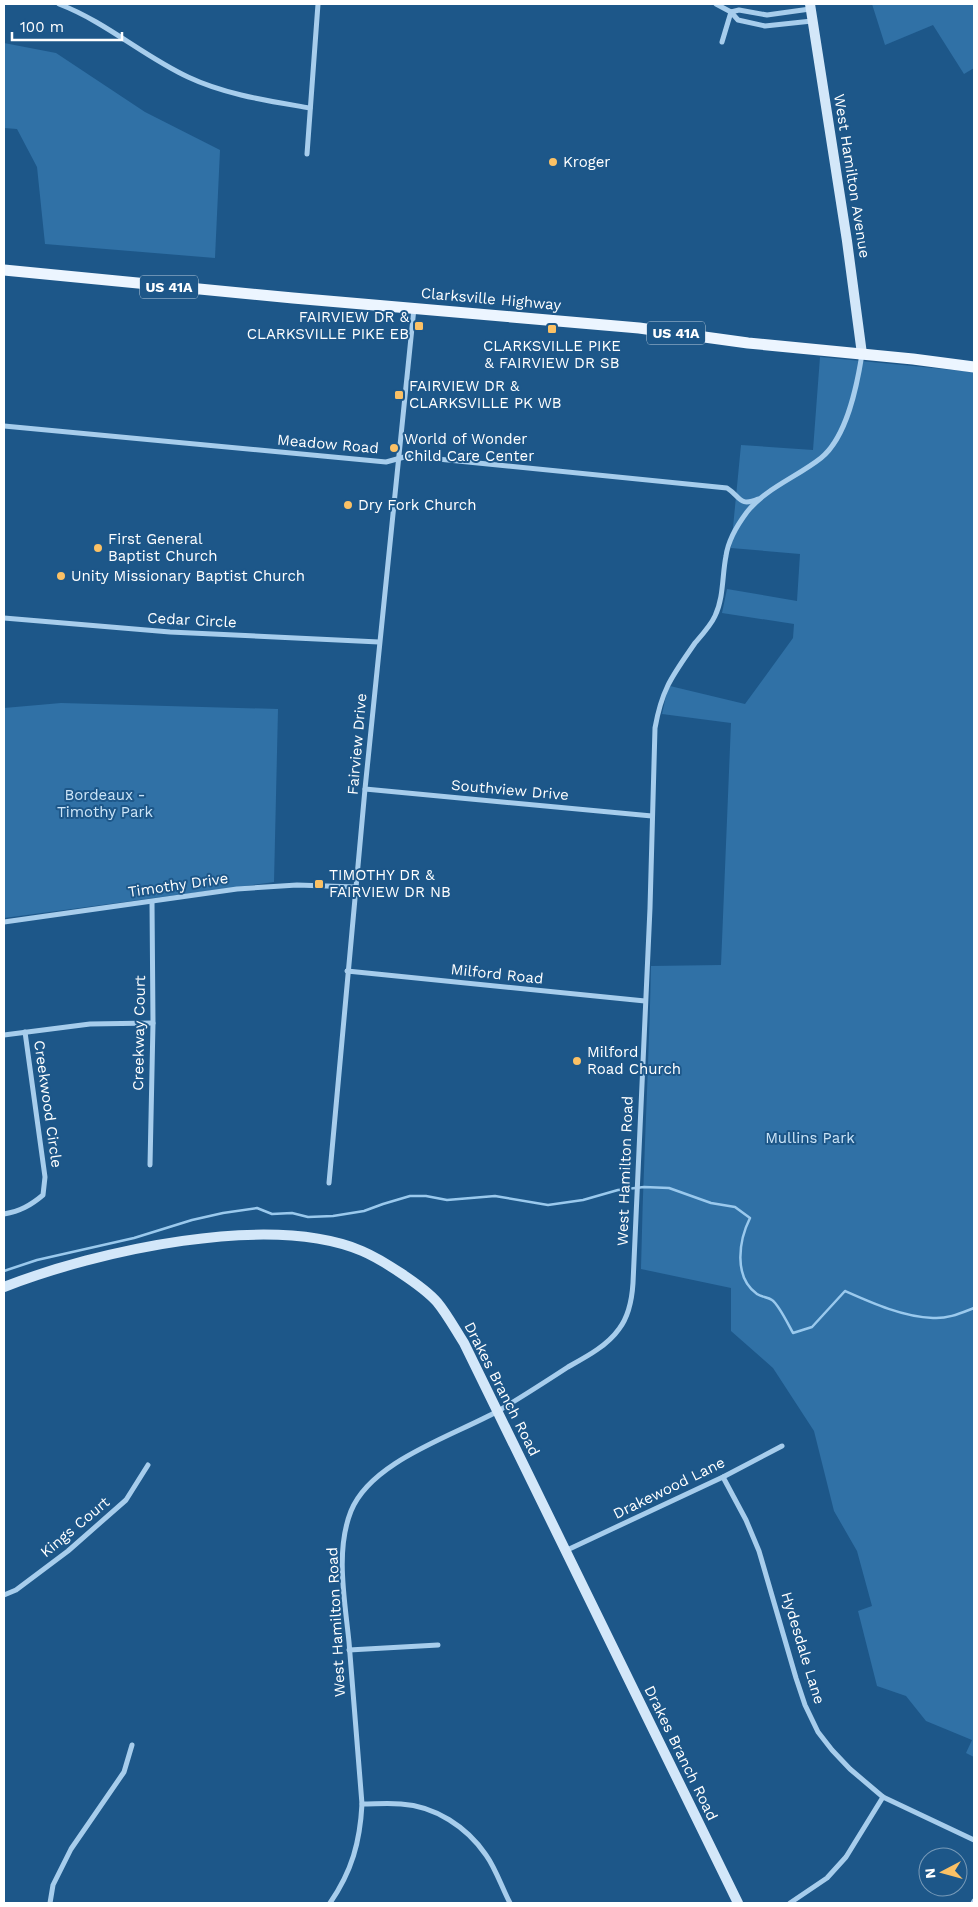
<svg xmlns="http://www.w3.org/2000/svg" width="978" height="1907" font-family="'Work Sans',sans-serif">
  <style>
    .green { fill: #3071a6 }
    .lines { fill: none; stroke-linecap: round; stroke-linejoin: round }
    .stream { stroke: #9ac9ed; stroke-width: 2.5 }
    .street { stroke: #a7cdec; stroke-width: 5 }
    .secondary { stroke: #d3e7f9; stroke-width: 10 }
    .primary { stroke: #ecf5ff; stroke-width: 11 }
    .poi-dot { fill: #fbc165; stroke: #1d5789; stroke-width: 2 }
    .labels { text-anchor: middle; stroke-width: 4; stroke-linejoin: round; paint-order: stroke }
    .shield { fill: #1d5789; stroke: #bbcddc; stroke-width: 1 }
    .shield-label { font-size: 14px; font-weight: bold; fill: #fff }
    .poi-label { font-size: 15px; fill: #fff; stroke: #1d5789; text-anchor: start }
    .street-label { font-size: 15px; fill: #fff; stroke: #1d5789 }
    .park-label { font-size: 15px; fill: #cce5f8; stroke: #1d5789 }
  </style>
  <rect width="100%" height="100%" fill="#1d5789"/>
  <g class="green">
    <polygon points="872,4 974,4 974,68 964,74 933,25 885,45"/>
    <polygon points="4,43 56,53 145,112 220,150 215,258 45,244 37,167 17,129 4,128"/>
    <path d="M 820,357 L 974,372 L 974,1757 L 966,1753 L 972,1740 L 926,1721 L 906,1696 L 877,1686 L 858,1611 L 872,1606 L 857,1551 L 834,1511 L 814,1431 L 773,1368 L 731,1331 L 731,1288 L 641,1269 C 643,1168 649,1067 651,966 L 721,965 L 731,723 L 662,714 L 666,696 L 670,686 L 745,704 L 793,638 L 794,624 L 722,613 L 727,589 L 797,601 L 800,554 L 731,548 L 741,445 L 813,450 Z"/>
    <polygon points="61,703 278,709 274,882 4,918 4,708"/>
  </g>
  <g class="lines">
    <path class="stream" d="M 4,1271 L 37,1260 L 134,1238 L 192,1220 L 223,1213 L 257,1208 L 272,1214 L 292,1213 L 308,1217 L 333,1216 L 364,1211 L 383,1204 L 410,1196 L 426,1196 L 447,1200 L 495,1196 L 548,1205 L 583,1200 L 618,1190 L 644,1187 L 669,1188 L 711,1203 L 735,1207 L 750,1218 C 739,1240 733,1277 757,1294 C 761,1297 768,1297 772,1300 C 779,1305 788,1324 793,1333 L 812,1327 L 845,1291 C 872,1303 903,1317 933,1318 C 948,1319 961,1313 974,1308"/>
    <g class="street">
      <path d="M 59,4 C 106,22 143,56 188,77 C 226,95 270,101 310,108"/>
      <polyline points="716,4 731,12 738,20 765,26 812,21"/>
      <polyline points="731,12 739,10 767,15 810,9"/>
      <polyline points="722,42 731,12"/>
      <polyline points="307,154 318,4"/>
      <path d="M 4,426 L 386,462 L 408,456 L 727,488 C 741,497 739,507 758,499"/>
      <polyline points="4,618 170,632 379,642"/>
      <polyline points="365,789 652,816"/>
      <polyline points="4,922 237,889 297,885 356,887"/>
      <polyline points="347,971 645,1001"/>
      <polyline points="4,1035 90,1024 153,1023"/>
      <polyline points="150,1165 153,1023 152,902"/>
      <polyline points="329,1183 365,789 414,308"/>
      <path d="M 4,1214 C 20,1211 30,1206 43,1195 L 45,1177 L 25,1032"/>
      <polyline points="723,1477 746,1520 759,1551 796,1678 805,1705 818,1732 832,1750 850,1769 883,1797 974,1840"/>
      <polyline points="565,1551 723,1477 782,1446"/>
      <polyline points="4,1595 16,1590 68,1551 126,1500 148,1465"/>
      <polyline points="349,1650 438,1645"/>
      <path d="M 362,1804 C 375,1804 388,1803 401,1804 C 435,1806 467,1827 486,1855 C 496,1869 502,1888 510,1903"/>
      <polyline points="50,1903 53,1885 71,1849 124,1772 132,1745"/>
      <path d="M 330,1903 C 352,1871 360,1842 362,1804 C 358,1750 353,1696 349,1642 C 345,1601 335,1551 351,1511 C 371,1461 453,1436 498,1411 C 522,1397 545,1382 568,1367 C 586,1357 607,1346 619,1329 C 629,1316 632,1299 633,1283 L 650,908 L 655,728 C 662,688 673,675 695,643 C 702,635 711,625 715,616 C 724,597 722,575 726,556 C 728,541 738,524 747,512 C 766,488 797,477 821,458 C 847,437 857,386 862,354"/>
      <polyline points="790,1903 827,1878 846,1857 883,1797"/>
      <polyline points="973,1903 974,1901"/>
    </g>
    <g class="secondary">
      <polyline points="810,4 847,241 862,354"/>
      <path d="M 4,1287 C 96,1251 269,1212 362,1251 C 381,1259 423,1286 437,1302 C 447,1314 455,1329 464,1343 L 738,1903"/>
    </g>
    <polyline class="primary" points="4,270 293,298 639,328 748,343 913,359 974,367"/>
  </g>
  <g class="poi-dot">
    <circle cx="553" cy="162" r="5"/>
    <rect x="414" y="321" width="10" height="10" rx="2.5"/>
    <rect x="547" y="324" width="10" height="10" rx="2.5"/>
    <rect x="394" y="390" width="10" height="10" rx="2.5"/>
    <circle cx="394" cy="448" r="5"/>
    <circle cx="348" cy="505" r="5"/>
    <circle cx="98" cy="548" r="5"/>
    <circle cx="61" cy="576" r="5"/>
    <rect x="314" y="879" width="10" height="10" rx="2.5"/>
    <circle cx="577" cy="1061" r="5"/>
  </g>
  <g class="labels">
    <g class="shield">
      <rect x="140" y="275.5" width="58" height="23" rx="4"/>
      <rect x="647" y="321.5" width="58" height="23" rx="4"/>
    </g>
    <g class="shield-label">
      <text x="169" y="292">US 41A</text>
      <text x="676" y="338">US 41A</text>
    </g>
    <g class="poi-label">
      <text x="563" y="167">Kroger</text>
      <text x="409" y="322" text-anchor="end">FAIRVIEW DR &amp;<tspan x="409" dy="17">CLARKSVILLE PIKE EB</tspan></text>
      <text x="552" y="351" text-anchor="middle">CLARKSVILLE PIKE<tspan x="552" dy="17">&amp; FAIRVIEW DR SB</tspan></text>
      <text x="409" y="391">FAIRVIEW DR &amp;<tspan x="409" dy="17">CLARKSVILLE PK WB</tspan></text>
      <text x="404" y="444">World of Wonder<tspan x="404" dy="17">Child Care Center</tspan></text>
      <text x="358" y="510">Dry Fork Church</text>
      <text x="108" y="544">First General<tspan x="108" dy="17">Baptist Church</tspan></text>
      <text x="71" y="581">Unity Missionary Baptist Church</text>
      <text x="329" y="880">TIMOTHY DR &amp;<tspan x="329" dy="17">FAIRVIEW DR NB</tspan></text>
      <text x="587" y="1057">Milford<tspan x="587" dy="17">Road Church</tspan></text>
    </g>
    <g class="street-label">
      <text transform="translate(852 176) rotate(81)" y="5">West Hamilton Avenue</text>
      <text transform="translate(491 299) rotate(5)" y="5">Clarksville Highway</text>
      <text transform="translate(328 444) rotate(5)" y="5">Meadow Road</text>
      <text transform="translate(192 620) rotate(3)" y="5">Cedar Circle</text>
      <text transform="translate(357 744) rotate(-85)" y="5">Fairview Drive</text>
      <text transform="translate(510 790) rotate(5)" y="5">Southview Drive</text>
      <text transform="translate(178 885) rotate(-8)" y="5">Timothy Drive</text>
      <text transform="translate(497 974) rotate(6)" y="5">Milford Road</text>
      <text transform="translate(139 1033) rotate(-89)" y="5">Creekway Court</text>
      <text transform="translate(48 1104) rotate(82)" y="5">Creekwood Circle</text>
      <text transform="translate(625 1171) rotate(-88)" y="5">West Hamilton Road</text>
      <text transform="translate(502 1389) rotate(63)" y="5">Drakes Branch Road</text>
      <text transform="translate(669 1488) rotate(-26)" y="5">Drakewood Lane</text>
      <text transform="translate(75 1527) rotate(-40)" y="5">Kings Court</text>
      <text transform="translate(336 1622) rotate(-93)" y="5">West Hamilton Road</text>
      <text transform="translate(803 1648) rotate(73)" y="5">Hydesdale Lane</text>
      <text transform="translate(681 1753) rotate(64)" y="5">Drakes Branch Road</text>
    </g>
    <g class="park-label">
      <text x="105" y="800">Bordeaux -<tspan x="105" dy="17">Timothy Park</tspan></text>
      <text x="810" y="1143">Mullins Park</text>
    </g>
  </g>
  <rect width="978" height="1907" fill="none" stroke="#ffffff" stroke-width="10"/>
  <g transform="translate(943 1872) rotate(264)"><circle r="24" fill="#1d5789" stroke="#779ab8"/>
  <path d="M0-4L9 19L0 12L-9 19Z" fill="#fbc165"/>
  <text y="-8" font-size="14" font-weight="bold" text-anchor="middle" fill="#ffffff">N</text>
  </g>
  <path d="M12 32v8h110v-8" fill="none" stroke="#ffffff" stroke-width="2.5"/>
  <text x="20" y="32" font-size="15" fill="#ffffff" stroke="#1d5789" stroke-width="4" paint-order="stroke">100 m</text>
</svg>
